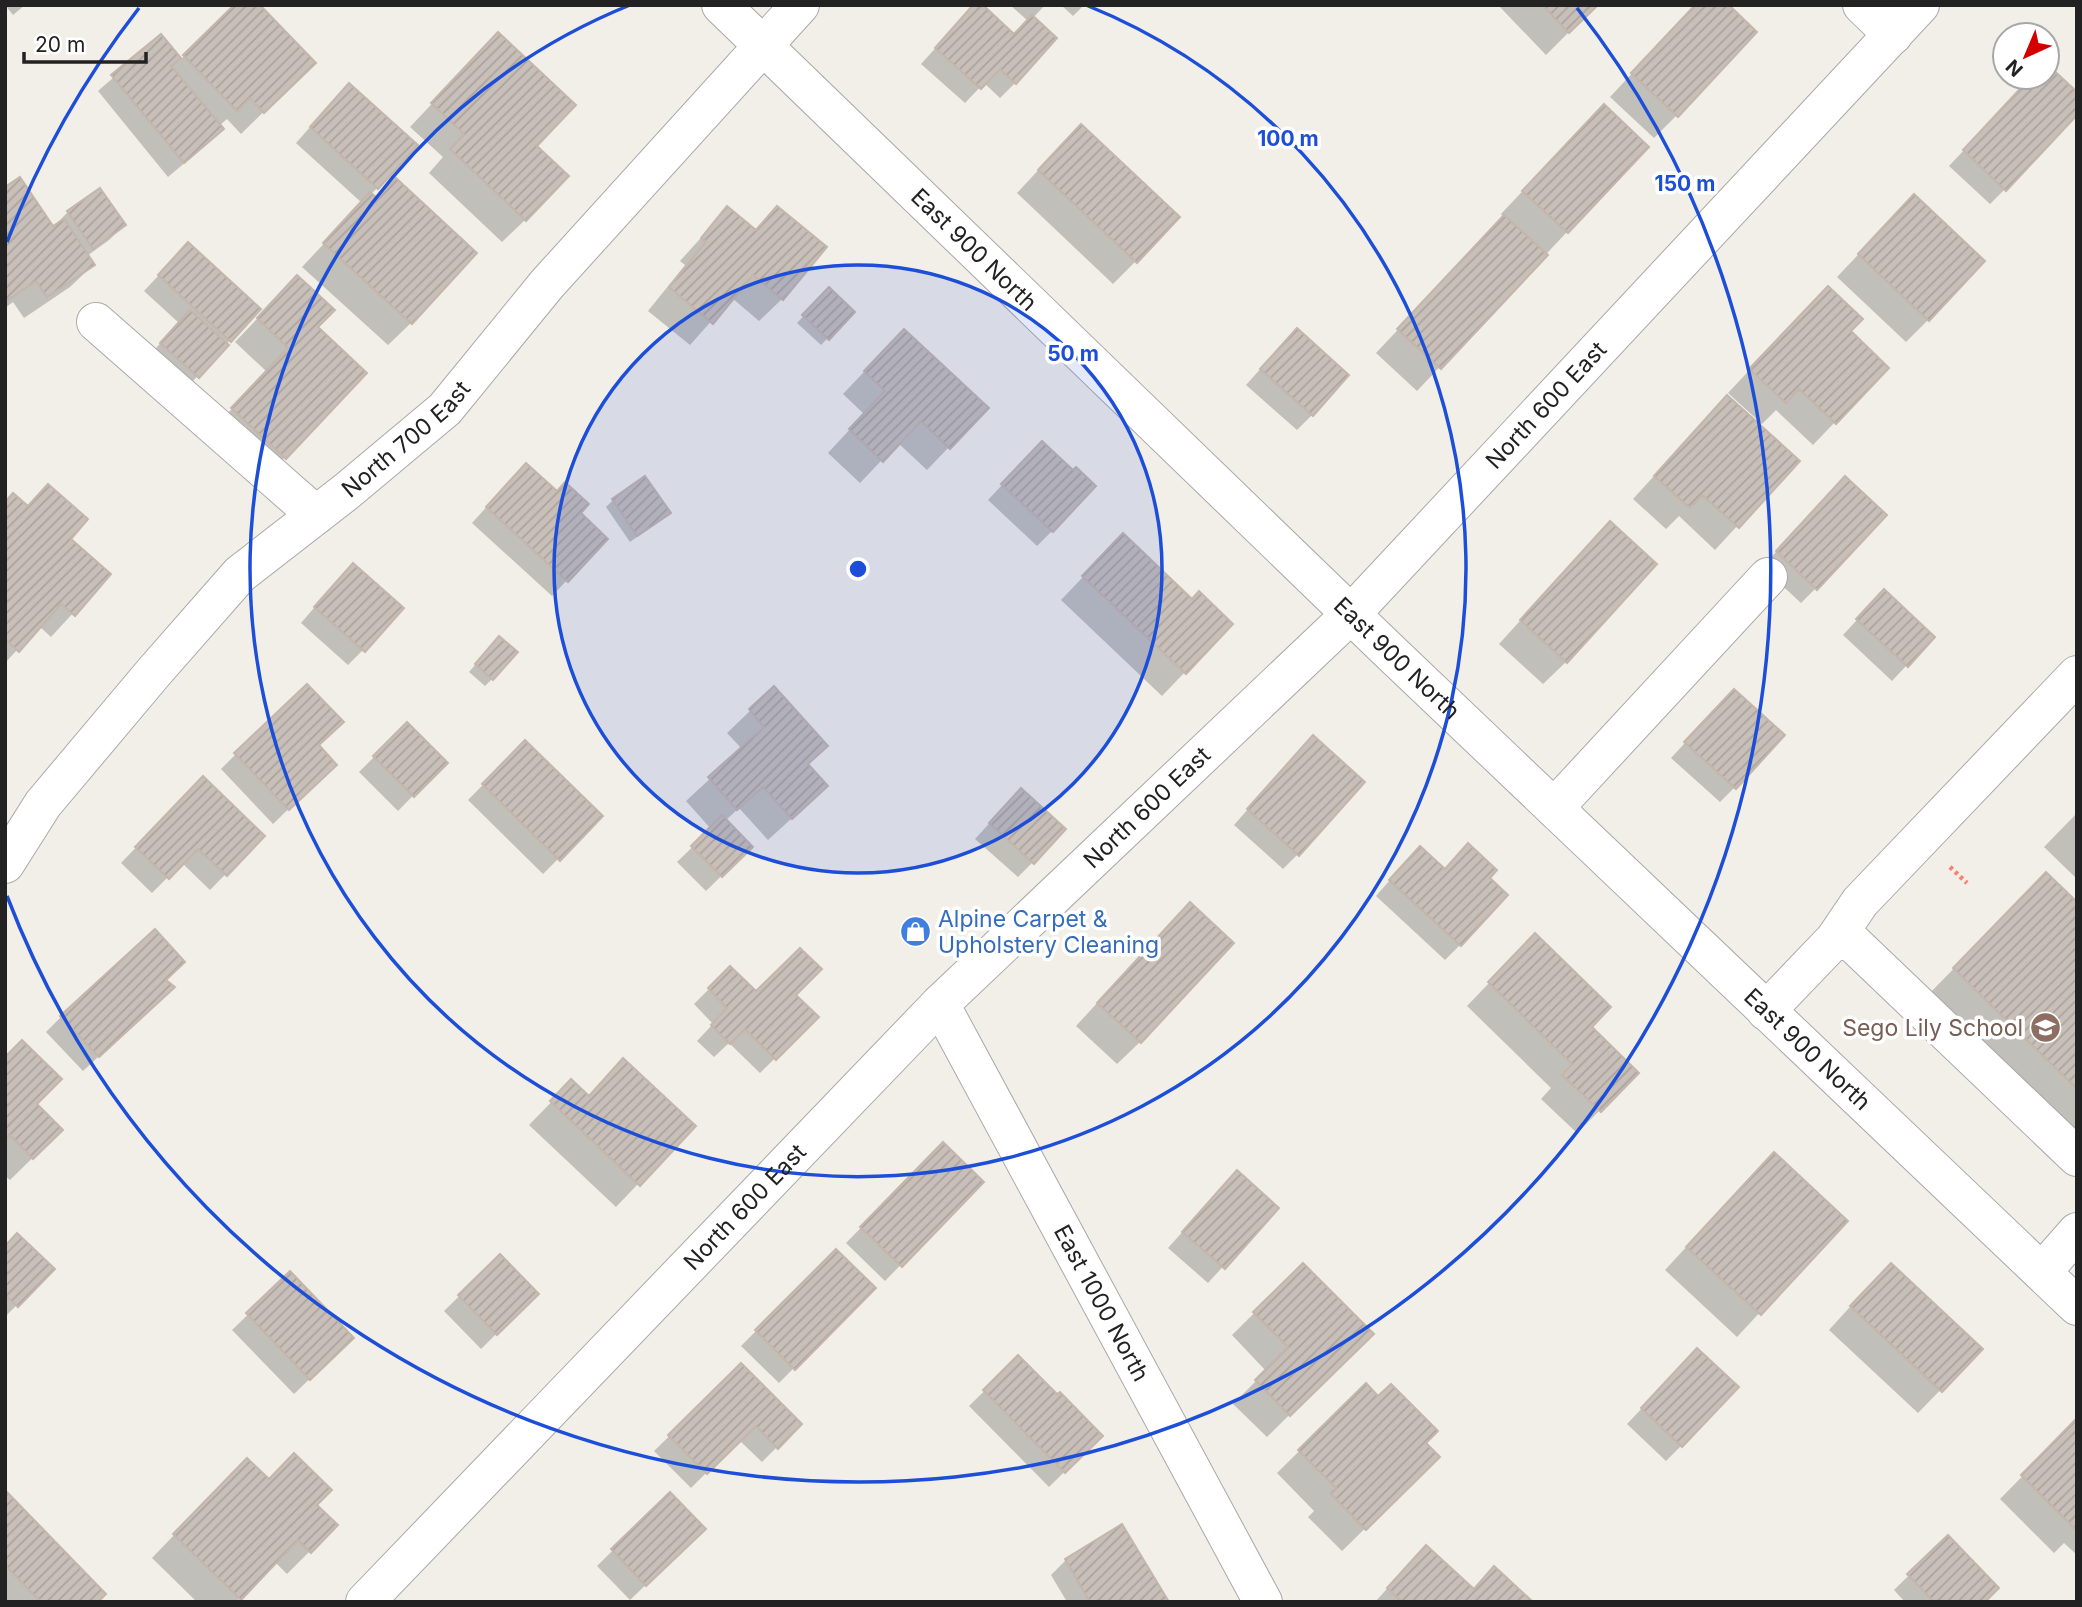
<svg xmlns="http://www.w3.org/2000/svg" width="2082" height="1607" font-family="Inter,sans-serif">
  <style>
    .shadow { fill: #0003 }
    .building { fill: url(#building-hatch); stroke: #c4b6ab; stroke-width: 2 }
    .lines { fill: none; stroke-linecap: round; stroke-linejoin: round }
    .minor-casing { stroke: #a9a9a9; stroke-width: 40 }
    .path { stroke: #fa8072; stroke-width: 4.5; stroke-dasharray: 3.5 3.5; stroke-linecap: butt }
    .minor { stroke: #fff; stroke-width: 38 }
    .ring { fill: none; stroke: #1d4ed8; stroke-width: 3.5 }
    .labels { text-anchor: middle; stroke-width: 7; stroke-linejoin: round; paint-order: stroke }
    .street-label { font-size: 23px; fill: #222; stroke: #fff }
    .shop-label { font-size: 23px; fill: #366cbe; stroke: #fff; text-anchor: start }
    .education-label { font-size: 23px; fill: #785e54; stroke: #fff; text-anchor: end }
    .centre { fill: #1d4ed8; stroke: #fff; stroke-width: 3.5 }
    .ring-label { font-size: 21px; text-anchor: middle; font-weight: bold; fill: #1d4ed8; stroke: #fff; stroke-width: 7; stroke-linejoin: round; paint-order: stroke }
  </style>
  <defs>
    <pattern id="building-hatch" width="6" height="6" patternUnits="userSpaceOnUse" patternTransform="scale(1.75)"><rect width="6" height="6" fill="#c7bfb8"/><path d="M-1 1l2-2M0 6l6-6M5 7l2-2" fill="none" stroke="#aba49e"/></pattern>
  </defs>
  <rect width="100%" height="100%" fill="#f2efe9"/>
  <g class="shadow">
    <polygon points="5,5 25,5 13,15"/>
    <polygon points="237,5 291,85 241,134 227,119 219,126 222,129 207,144 168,177 98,91 161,36 180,60"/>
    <polygon points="1010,5 1045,5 1033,18 1015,83 1000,98 984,83 965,103 921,64 963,18 1014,36 1028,21"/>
    <polygon points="1061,5 1084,5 1073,16"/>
    <polygon points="1498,5 1596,5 1546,55"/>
    <polygon points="1696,5 1677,115 1654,138 1610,97"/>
    <polygon points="476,57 535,146 525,220 502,242 429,173 443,157 410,127"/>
    <polygon points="2047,66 2077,94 2005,189 1990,204 1949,166 2033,77 2047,77"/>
    <polygon points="334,100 377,188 371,194 411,323 388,345 302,267 362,203 296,143"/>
    <polygon points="1581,129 1567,232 1417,391 1376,353 1504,217 1501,214"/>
    <polygon points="1058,149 1136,261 1113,284 1017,193"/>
    <polygon points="5,189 52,228 68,212 100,190 124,225 109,240 87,256 93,265 70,287 24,318 13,302 5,308"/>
    <polygon points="728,208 755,231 778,208 782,299 759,321 732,298 690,345 648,311 685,265 680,261"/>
    <polygon points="1892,219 1928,320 1906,342 1837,277"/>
    <polygon points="173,260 258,309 183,392 146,359 179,323 144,291"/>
    <polygon points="829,289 853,312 821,345 797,323"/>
    <polygon points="275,300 316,327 365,373 262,481 210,432 267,372 235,342"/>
    <polygon points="1805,311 1848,332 1835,422 1813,445 1776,410 1762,424 1728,393"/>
    <polygon points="1282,345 1312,415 1297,430 1246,385"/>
    <polygon points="881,354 949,447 927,470 898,443 860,483 828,453 864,414 843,394"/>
    <polygon points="1705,420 1797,461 1715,550 1679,516 1666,529 1633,499"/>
    <polygon points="1027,458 1052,531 1037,546 988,500"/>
    <polygon points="511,480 578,513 606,539 552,596 472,523"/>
    <polygon points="48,486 68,539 109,574 51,637 39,626 5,663 5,503 26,507"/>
    <polygon points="1830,494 1816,588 1801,603 1762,567"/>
    <polygon points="613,500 669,513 630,542 606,507"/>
    <polygon points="1588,546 1566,662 1543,684 1499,644"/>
    <polygon points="1101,558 1192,601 1231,624 1162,696 1061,600"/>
    <polygon points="338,580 363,650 348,665 301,623"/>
    <polygon points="1869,607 1933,637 1892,681 1843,635"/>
    <polygon points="492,645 492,679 485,686 469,672"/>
    <polygon points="774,688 807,765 803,808 768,840 739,808 725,821 751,847 706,891 677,862 711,829 686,801 742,749 727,733"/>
    <polygon points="1719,706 1735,787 1720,802 1671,758"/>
    <polygon points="407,724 445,763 398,811 359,772"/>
    <polygon points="525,742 601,816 543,874 468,800"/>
    <polygon points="317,746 334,765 273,824 221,769 236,754"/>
    <polygon points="1298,752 1298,854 1283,869 1234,825"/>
    <polygon points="203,778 263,836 210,890 182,863 152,893 121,863"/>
    <polygon points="1006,805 1033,862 1018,877 975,839"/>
    <polygon points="2077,813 2077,879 2044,847"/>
    <polygon points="1405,863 1488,878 1460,945 1445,960 1376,896"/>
    <polygon points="2017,904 2077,904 2077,1147 1925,998"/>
    <polygon points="1167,927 1140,1042 1117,1064 1076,1026"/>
    <polygon points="1513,958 1589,1027 1637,1073 1577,1133 1541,1099 1551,1088 1467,1006"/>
    <polygon points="730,968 756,994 794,995 817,1017 760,1073 729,1043 714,1057 697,1041 713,1024 694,1004"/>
    <polygon points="165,980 157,1002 83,1071 46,1032 61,1017"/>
    <polygon points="5,1060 35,1104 61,1130 10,1180 5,1176"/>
    <polygon points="571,1082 588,1098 693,1126 616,1207 529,1125"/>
    <polygon points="943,1144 981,1182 885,1281 846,1243"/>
    <polygon points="1751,1177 1845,1221 1737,1337 1665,1270"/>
    <polygon points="1222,1188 1276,1208 1208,1283 1168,1248"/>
    <polygon points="5,1247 52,1269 5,1317"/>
    <polygon points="836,1251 873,1288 779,1383 741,1346"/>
    <polygon points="500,1256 537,1294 481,1349 444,1311"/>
    <polygon points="1303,1265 1371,1334 1267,1437 1233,1404 1266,1371 1232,1335"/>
    <polygon points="290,1274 352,1338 294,1394 232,1330"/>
    <polygon points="1868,1287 1980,1349 1918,1413 1829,1330"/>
    <polygon points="1018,1358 1101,1436 1049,1487 969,1406"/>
    <polygon points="741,1366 800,1424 762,1462 739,1440 691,1488 654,1451"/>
    <polygon points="1682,1366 1681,1446 1666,1461 1627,1424"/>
    <polygon points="1366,1385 1438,1457 1342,1551 1308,1517 1314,1511 1277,1473"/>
    <polygon points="2077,1421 2077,1555 2064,1543 2054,1553 2000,1499"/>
    <polygon points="268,1481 315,1505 336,1525 287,1574 275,1562 236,1602 197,1602 152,1558 224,1483"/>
    <polygon points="5,1492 95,1602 5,1602"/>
    <polygon points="670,1494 704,1529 630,1600 597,1566"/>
    <polygon points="1948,1537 1983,1602 1905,1602 1894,1590"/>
    <polygon points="1066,1560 1167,1602 1067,1602 1051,1575"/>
    <polygon points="1404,1570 1473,1590 1530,1602 1375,1602"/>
  </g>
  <g class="building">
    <polygon points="234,5 260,5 316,63 264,113 250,98 237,111 183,55"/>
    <polygon points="973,5 983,5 1014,34 1032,15 1057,38 1016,84 1000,69 981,89 935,48"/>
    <polygon points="1542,5 1598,5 1569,33"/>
    <polygon points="1695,5 1729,5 1757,32 1678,117 1631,73"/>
    <polygon points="498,32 576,105 537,146 569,176 526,221 450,149 464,134 431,103"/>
    <polygon points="161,34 181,58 171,66 224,129 184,163 111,75"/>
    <polygon points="2047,64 2077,92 2077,115 2006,191 1963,150 2031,77 2047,77"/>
    <polygon points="349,83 418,145 378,189 310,127"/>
    <polygon points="1604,104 1649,147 1568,233 1522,191"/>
    <polygon points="1081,124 1180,217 1137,263 1038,170"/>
    <polygon points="20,177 53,226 64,219 95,265 47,297 36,281 5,302 5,187"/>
    <polygon points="396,178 477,253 412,324 323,243 370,192 377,198"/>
    <polygon points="100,188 126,225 93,249 67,211"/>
    <polygon points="1914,194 1985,261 1929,321 1858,254"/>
    <polygon points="727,206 756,230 777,206 827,247 783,300 753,275 713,324 669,287 706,242 701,238"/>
    <polygon points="1504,215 1548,255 1441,369 1397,329"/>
    <polygon points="188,242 261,309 231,342 158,275"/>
    <polygon points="297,275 335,310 318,327 367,373 286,459 231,408 288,348 257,318"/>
    <polygon points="1828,286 1863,319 1851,331 1889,368 1836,424 1799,389 1786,403 1749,369"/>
    <polygon points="829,287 855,312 829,340 802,315"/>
    <polygon points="190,310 229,345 199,378 160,343"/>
    <polygon points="1297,328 1349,375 1313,416 1260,369"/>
    <polygon points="904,329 989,408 950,449 921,421 883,462 849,429 885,391 864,371"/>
    <polygon points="1727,395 1800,461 1739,528 1702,495 1690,508 1654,476"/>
    <polygon points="1042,441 1073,470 1076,467 1096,486 1053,532 1001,484"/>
    <polygon points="526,463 557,491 565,482 589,504 581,513 608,539 568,582 486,507"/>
    <polygon points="645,476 671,513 637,536 612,499"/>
    <polygon points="1845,476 1887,515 1817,590 1776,551"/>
    <polygon points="48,484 88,519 71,539 111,574 75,616 61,604 19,652 5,639 5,502 13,493 28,506"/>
    <polygon points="1610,521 1657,564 1567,663 1520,620"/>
    <polygon points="1123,533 1192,599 1199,591 1233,624 1186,674 1082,576"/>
    <polygon points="353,563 404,608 365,652 314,607"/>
    <polygon points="1884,589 1935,637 1908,667 1856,619"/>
    <polygon points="499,636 518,652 493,680 475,664"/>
    <polygon points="307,684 344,722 319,745 337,765 289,810 234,753"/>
    <polygon points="774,686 828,746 808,764 828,786 792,819 763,787 737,810 708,777 764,727 749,709"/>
    <polygon points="1734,689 1785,735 1736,789 1684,742"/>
    <polygon points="407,722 448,763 414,797 373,756"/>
    <polygon points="1313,735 1365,782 1299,856 1247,809"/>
    <polygon points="525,740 603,816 560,861 482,784"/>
    <polygon points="203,776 265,836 227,876 198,849 169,879 135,847"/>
    <polygon points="1021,788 1066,829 1034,864 989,823"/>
    <polygon points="722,815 753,847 722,877 691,846"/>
    <polygon points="1468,843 1497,870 1490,878 1508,895 1461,946 1389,880 1420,846 1445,869"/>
    <polygon points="2046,872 2077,902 2077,1089 1953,968"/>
    <polygon points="1190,902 1234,943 1141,1043 1097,1003"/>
    <polygon points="155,929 185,962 166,980 175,987 99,1057 60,1016"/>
    <polygon points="1535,933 1611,1007 1592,1027 1639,1073 1601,1112 1562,1075 1572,1064 1488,982"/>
    <polygon points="800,948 822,969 796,995 819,1017 776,1060 745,1029 730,1044 711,1025 727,1008 708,988 730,966 756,991"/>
    <polygon points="22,1040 62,1079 37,1104 63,1130 33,1159 10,1135 5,1140 5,1057"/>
    <polygon points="623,1058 696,1126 640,1186 550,1101 571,1079 589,1096"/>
    <polygon points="943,1142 984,1182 902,1267 860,1227"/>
    <polygon points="1774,1152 1848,1221 1761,1315 1686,1247"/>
    <polygon points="1237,1170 1279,1208 1225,1269 1182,1232"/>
    <polygon points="17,1233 55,1269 18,1307 5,1295 5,1246"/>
    <polygon points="836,1249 876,1288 795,1370 755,1330"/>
    <polygon points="500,1254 539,1294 497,1335 458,1295"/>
    <polygon points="1303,1263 1374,1334 1290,1416 1255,1380 1288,1347 1253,1312"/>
    <polygon points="1891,1263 1983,1349 1942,1392 1850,1306"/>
    <polygon points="290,1271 354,1338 310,1380 246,1313"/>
    <polygon points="1697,1348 1739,1387 1682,1447 1641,1408"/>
    <polygon points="1018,1355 1057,1394 1060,1392 1103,1436 1065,1473 983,1390"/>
    <polygon points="741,1363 802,1424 778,1449 756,1426 707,1474 668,1435"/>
    <polygon points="1366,1383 1378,1396 1391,1384 1438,1431 1426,1443 1440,1457 1366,1530 1330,1493 1336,1488 1298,1450"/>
    <polygon points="2077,1418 2077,1531 2021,1475"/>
    <polygon points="294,1453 332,1490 317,1505 338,1525 311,1553 298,1540 241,1600 173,1534 247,1458 269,1479"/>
    <polygon points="5,1490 106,1594 98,1602 41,1602 5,1565"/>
    <polygon points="670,1492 706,1529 646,1586 611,1549"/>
    <polygon points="1122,1524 1169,1602 1090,1602 1065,1559"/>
    <polygon points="1948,1535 1999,1588 1985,1602 1934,1602 1907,1574"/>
    <polygon points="1426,1545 1474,1589 1494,1566 1533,1602 1402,1602 1387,1588"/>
  </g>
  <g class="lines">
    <defs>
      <g id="minor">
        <path id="s1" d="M 721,5 L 1387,649 L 2077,1306"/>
        <polyline points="1862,5 1893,35"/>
        <polyline points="96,322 316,515"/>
        <polyline points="1554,808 1768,577"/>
        <path id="s2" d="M 5,864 L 43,804 L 154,672 L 240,574 L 347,491 L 445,409 L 547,284 L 800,5"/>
        <polyline points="1835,939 1853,943 2077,1157"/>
        <path id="s3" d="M 940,1004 L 1263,1602"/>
        <polyline points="1766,1011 1835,939 1860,902 2077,675"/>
        <polyline points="2042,1272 2077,1232"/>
        <path id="s4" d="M 365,1602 L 940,1004 L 1351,614 L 1920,5"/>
      </g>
    </defs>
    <use href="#minor" class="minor-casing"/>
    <polyline class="path" points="1950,867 1967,883"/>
    <use href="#minor" class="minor"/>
  </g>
  <circle cx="858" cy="569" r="304" fill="#1d4ed8" fill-opacity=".12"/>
  <g class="ring">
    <circle cx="858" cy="569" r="304"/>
    <path d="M1086 5A608 608 0 1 1 630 5"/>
    <path d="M7 242A912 912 0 0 1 139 8M1577 8A912 912 0 1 1 7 896"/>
  </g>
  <defs>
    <symbol id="shop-disc" viewBox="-11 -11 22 22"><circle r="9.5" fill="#3f7fe0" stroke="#fff"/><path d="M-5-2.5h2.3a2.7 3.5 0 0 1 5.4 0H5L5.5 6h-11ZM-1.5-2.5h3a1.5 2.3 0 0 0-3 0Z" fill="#fff"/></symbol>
    <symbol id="school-disc" viewBox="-11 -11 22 22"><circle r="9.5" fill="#8d6e63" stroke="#fff"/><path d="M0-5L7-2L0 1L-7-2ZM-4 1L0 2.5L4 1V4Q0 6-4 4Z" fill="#fff"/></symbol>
  </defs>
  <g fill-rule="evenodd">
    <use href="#shop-disc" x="898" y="914" width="35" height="35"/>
    <use href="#school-disc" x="2028" y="1010" width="35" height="35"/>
  </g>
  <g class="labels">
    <g class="street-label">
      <text dy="8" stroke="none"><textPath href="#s1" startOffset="352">East 900 North</textPath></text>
      <text dy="8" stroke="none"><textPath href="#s4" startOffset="1682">North 600 East</textPath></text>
      <text dy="8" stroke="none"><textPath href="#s2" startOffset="588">North 700 East</textPath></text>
      <text dy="8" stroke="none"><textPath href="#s1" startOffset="940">East 900 North</textPath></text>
      <text dy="8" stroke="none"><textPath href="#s4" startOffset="1115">North 600 East</textPath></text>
      <text dy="8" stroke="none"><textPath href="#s1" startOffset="1507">East 900 North</textPath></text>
      <text dy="8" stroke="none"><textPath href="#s4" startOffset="548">North 600 East</textPath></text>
      <text dy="8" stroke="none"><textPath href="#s3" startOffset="340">East 1000 North</textPath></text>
    </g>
    <g class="shop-label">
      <text x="938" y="927">Alpine Carpet &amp;<tspan x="938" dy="26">Upholstery Cleaning</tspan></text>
    </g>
    <g class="education-label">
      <text x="2023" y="1036">Sego Lily School</text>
    </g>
  </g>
  <circle cx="858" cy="569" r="10" class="centre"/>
  <g class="ring-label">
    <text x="1288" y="146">100 m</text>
    <text x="1685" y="191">150 m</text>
    <text x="1073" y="361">50 m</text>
  </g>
  <rect width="2082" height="1607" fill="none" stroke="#222222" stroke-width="14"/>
  <g transform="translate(2026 56) rotate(224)"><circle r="33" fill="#ffffff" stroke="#a7a7a7" stroke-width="2"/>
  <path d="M0-5L12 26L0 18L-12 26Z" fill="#d40000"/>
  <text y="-10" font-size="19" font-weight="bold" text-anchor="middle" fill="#222222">N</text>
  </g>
  <path d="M24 52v10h122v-10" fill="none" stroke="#222222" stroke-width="3.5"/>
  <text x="35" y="52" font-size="21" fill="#222222" stroke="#ffffff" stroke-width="5" paint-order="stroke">20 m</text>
</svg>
